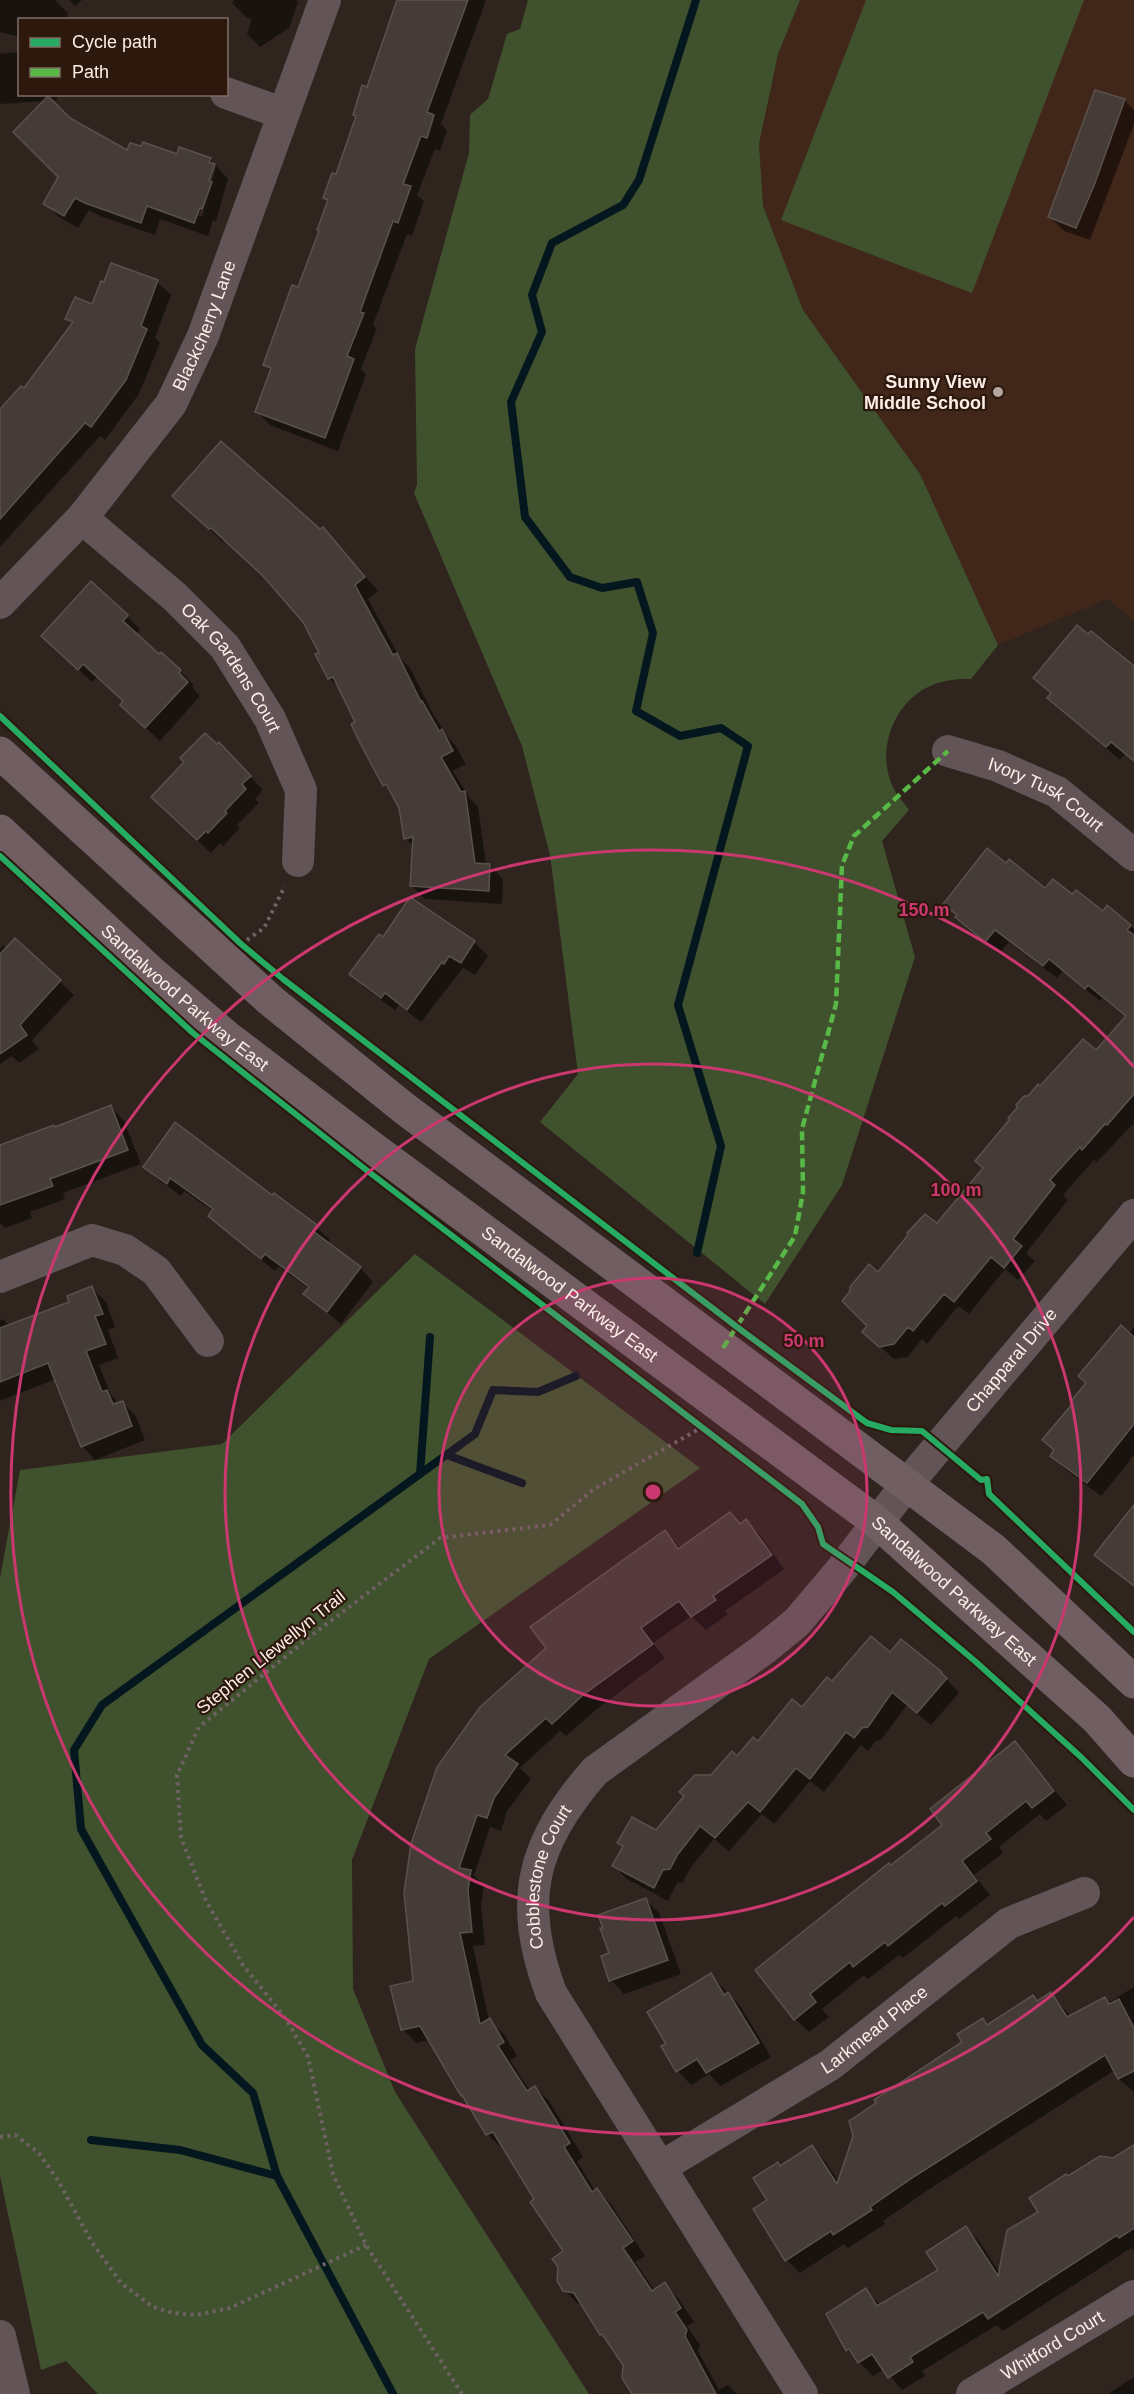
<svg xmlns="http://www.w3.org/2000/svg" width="1134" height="2394" font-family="Arial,sans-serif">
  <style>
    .built { fill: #40271a }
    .green { fill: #40522d }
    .shadow { fill: #0007; fill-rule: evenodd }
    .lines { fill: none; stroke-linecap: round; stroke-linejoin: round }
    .stream { stroke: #05171e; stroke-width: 8 }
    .building { fill: #453c37; stroke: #5b514c; stroke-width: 1.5 }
    .path { stroke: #6f6263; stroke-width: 4; stroke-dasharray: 3 4.5; stroke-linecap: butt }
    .minor { stroke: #635457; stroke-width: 32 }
    .secondary { stroke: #715e62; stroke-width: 33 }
    .quiet { stroke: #58b947; stroke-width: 4.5; stroke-dasharray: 9 4.5; stroke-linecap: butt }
    .cycleway-casing { stroke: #2d180d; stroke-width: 10 }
    .cycleway { stroke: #26ab63; stroke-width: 6 }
    .ring { fill: none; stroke: #cb3870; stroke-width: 3 }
    .poi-dot { fill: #b5a7a0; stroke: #2d180d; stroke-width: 2 }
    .labels { text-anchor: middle; stroke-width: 4.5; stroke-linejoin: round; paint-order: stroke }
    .street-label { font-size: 18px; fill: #fdede6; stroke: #2d180d }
    .poi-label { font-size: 18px; font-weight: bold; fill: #fdede6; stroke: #2d180d; text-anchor: end }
    .centre { fill: #cb3870; stroke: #2d180d; stroke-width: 3 }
    .ring-label { font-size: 18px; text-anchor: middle; font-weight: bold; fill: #cb3870; stroke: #2d180d; stroke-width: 4.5; stroke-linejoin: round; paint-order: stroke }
  </style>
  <rect width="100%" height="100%" fill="#30241e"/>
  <polygon class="built" points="800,0 1134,0 1134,621 1107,599 998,645 920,474 803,310 763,206 759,144 778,54"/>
  <g class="green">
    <path d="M 528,0 L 800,0 L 778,54 L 759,144 L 763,206 L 803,310 L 920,474 L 998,645 L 971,679 C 955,679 941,680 926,688 C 891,706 875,756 895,791 C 899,798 905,804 909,810 L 882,841 L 915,957 L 842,1185 L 765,1304 L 540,1122 L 578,1074 L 550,855 L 522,746 L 414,493 L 417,485 L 415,349 L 469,153 L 470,115 L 488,99 L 507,34 L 520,29 Z"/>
    <polygon points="866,0 1084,0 972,293 781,220"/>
    <polygon points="415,1254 700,1468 429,1659 352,1860 353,1989 395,2092 589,2394 98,2394 66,2361 41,2370 0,2176 0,1578 20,1470 222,1444"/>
  </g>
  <g class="shadow">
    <polygon points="0,0 55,0 68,13 66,20 20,20 20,37 0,32"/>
    <polygon points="69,0 82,0 75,6"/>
    <polygon points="234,0 296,0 298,2 289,28 260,47 247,34 252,19 246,17 232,3"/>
    <polygon points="401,0 486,0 441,124 447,130 440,151 435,149 417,195 424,201 412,236 407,234 373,325 377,328 361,369 366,374 338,451 270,425 257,411 271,371 265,364 299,289 321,231 329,202 325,198 337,176 357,118 355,115 368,89"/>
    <path d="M 20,52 L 20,94 L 57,94 L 57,100 L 51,101 L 70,119 L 128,152 L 210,159 L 228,179 L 216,221 L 213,220 L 208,236 L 160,219 L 155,235 L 100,216 L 89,210 L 78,228 L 59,217 L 45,203 L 60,177 L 46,101 L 0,104 L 0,54 ZM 213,167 L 216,167 L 202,216 L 199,216 Z"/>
    <polygon points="1124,100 1134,110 1134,124 1090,240 1064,231 1050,217"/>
    <polygon points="157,282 171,295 155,338 160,343 139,394 105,440 100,436 0,547 0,411 24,390 73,324 67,319"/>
    <polygon points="187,509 321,531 323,529 378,591 368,599 400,658 410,668 432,712 447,736 455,745 466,764 453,771 469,797 478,807 486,865 490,866 503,879 502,904 425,899 411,885 414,847 405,838 401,808 393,794 385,785 362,744 356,723 340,689 330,679 317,655 321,653 304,621 284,597 225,540 223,542"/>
    <polygon points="127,616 140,629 136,635 159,657 161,654 180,671 194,685 192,687 200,696 160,741 135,718 125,702 98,676 92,682 57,650"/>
    <polygon points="1134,670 1134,761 1125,754 1120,760 1063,711 1049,698 1052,694 1035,678"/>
    <polygon points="233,758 263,790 255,799 259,803 237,825 240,828 223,846 220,843 211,853 166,811"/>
    <polygon points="1045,890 1072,896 1103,913 1107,907 1134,929 1134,1123 1097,1162 1094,1160 1063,1195 1068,1200 1026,1253 1035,1261 1018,1280 1005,1269 969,1314 958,1306 927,1344 922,1339 908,1357 894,1359 864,1332 869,1326 878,1274 937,1225 984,1168 1028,1097 1097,1053 1127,1017 1102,998 1100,1001 1063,971 1057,978 1009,942 999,954 970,931 945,904"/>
    <polygon points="410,900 474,942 488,956 475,975 463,968 421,1022 399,1005 395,1010 365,988 351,974 383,939"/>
    <polygon points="15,940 74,995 32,1040 39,1049 19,1063 12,1056 0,1064 0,949 3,945 7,949"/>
    <polygon points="111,1107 124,1121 141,1164 63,1193 65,1199 30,1212 32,1218 5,1228 0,1223 0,1149"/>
    <polygon points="145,1166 272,1197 274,1195 316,1227 330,1240 327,1244 360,1268 373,1282 341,1324 305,1294 309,1289 279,1267 275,1271 224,1229 210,1216 213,1211 184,1191 181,1196 159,1180"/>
    <polygon points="92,1288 106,1302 115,1327 108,1330 118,1358 99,1365 111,1395 119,1404 122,1402 136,1416 145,1440 95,1460 82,1446 56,1379 0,1401 0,1321 3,1319 9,1326 71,1303"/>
    <polygon points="1134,1327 1134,1454 1129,1460 1130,1461 1101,1496 1065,1469 1052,1456 1055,1451 1044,1440"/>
    <polygon points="1134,1512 1134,1587 1096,1555"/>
    <polygon points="730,1514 741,1525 746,1521 760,1535 784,1569 725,1611 728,1614 706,1630 691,1616 653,1643 665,1658 597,1709 566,1736 560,1731 520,1768 531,1779 507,1811 501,1831 490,1827 474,1876 484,1885 481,1905 485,1945 473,1946 489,2021 504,2034 517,2056 510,2060 530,2091 535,2087 549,2101 583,2157 577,2161 595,2191 597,2190 611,2204 645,2256 635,2262 655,2291 665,2284 678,2298 694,2322 687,2326 700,2345 698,2351 719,2390 728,2385 737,2394 637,2394 625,2365 611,2344 602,2334 583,2305 578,2304 564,2290 566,2251 503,2146 501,2147 487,2134 462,2095 430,2040 416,2043 403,2029 415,1982 406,1893 548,1648 665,1532 681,1549"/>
    <polygon points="891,1654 941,1673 959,1693 931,1725 907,1705 881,1740 876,1741 868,1751 861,1745 824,1792 810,1781 774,1824 762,1814 729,1851 714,1839 691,1867 683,1882 677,1883 668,1901 627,1879 614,1866 624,1847 619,1843 656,1832 712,1776 758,1743 833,1683"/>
    <polygon points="1015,1743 1067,1805 1046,1821 1040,1814 999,1847 1003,1853 974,1875 990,1895 959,1919 956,1916 903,1958 899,1955 868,1979 864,1975 822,2009 829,2017 809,2032 795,2019 757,1970 944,1825"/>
    <polygon points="645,1899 659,1913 681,1974 624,1994 611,1980 611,1954"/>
    <polygon points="711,1975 741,2007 771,2057 721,2086 709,2074 691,2085 678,2071 663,2047 668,2044"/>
    <polygon points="1134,1987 1134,2092 1119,2079 1115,2070 928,2190 883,2221 885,2224 848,2248 844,2244 800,2273 787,2260 769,2200 778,2164 781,2167 811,2147 825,2161 839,2182 982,2020 989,2026 1051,1994 1071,2017 1104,1999 1108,2003"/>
    <polygon points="1134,2147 1134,2250 1131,2248 1003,2331 997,2325 922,2371 925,2376 902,2390 884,2369 873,2376 847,2350 866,2290 881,2306 940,2270 966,2228 979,2241 1000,2273 1040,2212 1068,2178 1114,2159"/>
    <polygon points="1134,2377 1134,2394 1108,2394"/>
  </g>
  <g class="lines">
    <g class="stream">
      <polyline points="696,0 639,180 623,205 552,243 532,295 542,332 511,402 525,517 570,577 602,588 637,582 653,633 636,711 680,736 721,728 748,746 678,1005 721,1146 697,1253"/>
      <polyline points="447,1455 522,1483"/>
      <polyline points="420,1474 430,1337"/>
      <polyline points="91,2140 180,2150 277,2176"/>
      <polyline points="393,2394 277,2176 253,2093 202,2045 81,1829 74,1750 102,1705 475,1434 493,1390 538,1392 576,1376"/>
    </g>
  </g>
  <g class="building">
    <polygon points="397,0 468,0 427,112 434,115 427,138 421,136 403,184 411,186 398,223 393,221 360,312 364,313 347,356 354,359 325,438 255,412 271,368 263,365 292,285 298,287 319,231 317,230 328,200 323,198 332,173 336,174 356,116 353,115 362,85 367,87"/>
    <polygon points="1095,90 1125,99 1095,183 1076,228 1048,217"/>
    <polygon points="48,96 70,118 127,150 130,143 141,146 143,142 177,154 179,147 211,158 209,162 215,164 209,181 212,182 202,209 200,208 194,223 147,206 141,223 85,203 75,198 64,216 43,204 58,177 13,132"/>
    <polygon points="111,263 158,280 141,326 147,329 126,380 91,427 85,423 0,519 0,409 21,386 24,388 73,322 65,319 75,297 92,304 101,281 104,282"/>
    <polygon points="221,441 320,529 323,527 365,577 355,585 393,655 397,653 421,702 422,701 439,731 442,729 453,751 441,757 461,792 465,791 475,863 490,864 489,891 410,886 413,837 404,839 399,808 386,784 383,786 361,745 351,724 355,722 333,677 328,679 315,654 319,653 303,622 262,575 211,528 209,529 172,496"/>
    <polygon points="91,581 128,615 123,621 159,654 161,652 181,670 179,673 188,682 145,728 120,705 123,701 83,664 78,670 41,636"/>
    <polygon points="1077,625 1088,634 1091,631 1134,666 1134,761 1111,742 1106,747 1047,698 1051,693 1033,678"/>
    <polygon points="205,733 217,744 219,742 251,776 242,784 246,789 225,811 227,813 208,833 206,831 197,840 151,797 184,762 180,758"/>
    <polygon points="987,848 1006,863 1009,859 1045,888 1053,879 1072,894 1076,890 1103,911 1107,905 1131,925 1127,930 1134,935 1134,1094 1107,1125 1105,1124 1082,1150 1080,1147 1050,1180 1055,1185 1013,1239 1022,1246 1004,1268 991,1257 954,1302 944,1294 913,1331 908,1327 894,1344 879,1347 862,1332 867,1326 842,1301 850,1291 850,1287 869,1264 878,1272 908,1235 907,1233 925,1214 937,1223 983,1168 975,1161 1010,1119 1008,1118 1017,1108 1016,1105 1024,1096 1028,1096 1038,1084 1040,1086 1083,1039 1096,1050 1126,1016 1088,985 1085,989 1049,959 1043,966 995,930 985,942 955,917 957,915 943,904"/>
    <polygon points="410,897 475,941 461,963 449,956 444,964 442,962 407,1010 385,993 381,998 349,974 379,934 383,937"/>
    <polygon points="15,938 61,980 20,1025 27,1035 0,1054 0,954"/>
    <polygon points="111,1105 128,1150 50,1179 53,1186 0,1205 0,1145 54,1125 55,1127"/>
    <polygon points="175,1122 272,1195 274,1193 317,1225 313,1231 361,1267 327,1312 303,1294 309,1287 265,1254 261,1259 208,1216 213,1209 170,1178 167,1184 143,1167"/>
    <polygon points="92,1286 103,1314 95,1316 106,1344 86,1351 102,1392 107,1390 113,1404 123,1401 132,1426 81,1447 48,1363 0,1382 0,1328 69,1302 67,1296"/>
    <polygon points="1121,1325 1134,1337 1134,1424 1087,1483 1050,1456 1054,1450 1042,1440 1073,1403 1071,1401 1086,1383 1078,1376"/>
    <polygon points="1134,1505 1134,1586 1094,1555"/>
    <polygon points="730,1512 740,1524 746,1519 772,1555 713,1596 716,1600 691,1617 679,1601 641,1628 653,1644 583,1695 552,1724 546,1718 505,1755 518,1764 494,1798 487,1818 477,1815 459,1868 471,1870 468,1890 472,1932 460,1933 480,2024 490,2018 504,2042 498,2046 527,2091 535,2086 570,2143 564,2147 592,2192 597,2188 633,2241 623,2248 652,2291 665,2282 681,2308 675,2312 687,2330 685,2336 716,2394 632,2394 622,2378 623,2365 602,2334 600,2335 574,2293 563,2291 557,2281 558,2267 552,2259 563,2251 530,2202 534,2199 493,2132 486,2135 462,2095 461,2096 420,2026 401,2030 390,1986 413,1981 404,1893 411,1844 437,1767 480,1707 546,1648 530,1627 665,1530 678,1549"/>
    <polygon points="871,1636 890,1652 901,1639 942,1672 941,1673 947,1678 917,1713 892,1692 868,1727 862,1728 854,1738 846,1732 810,1779 796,1768 760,1812 748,1802 715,1838 700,1826 678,1854 670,1869 663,1870 654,1888 612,1866 623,1846 617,1843 632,1817 656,1830 684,1796 679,1792 695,1775 711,1775 732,1751 737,1756 753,1737 758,1741 792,1699 802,1707 827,1677 832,1681"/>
    <polygon points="1015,1741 1054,1791 1032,1808 1026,1801 986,1833 991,1839 962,1861 977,1881 945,1906 942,1903 888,1946 885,1942 853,1967 850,1962 810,1994 816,2002 794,2020 755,1970 889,1863 891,1865 942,1825 930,1809"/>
    <polygon points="646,1898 668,1960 609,1981 601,1956 609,1953 600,1928 603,1928 598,1915"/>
    <polygon points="711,1973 724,1995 728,1992 759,2043 706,2073 697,2059 676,2072 661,2046 666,2044 647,2012"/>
    <polygon points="1051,1992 1067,2017 1105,1997 1109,2004 1119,1999 1134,2028 1134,2071 1118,2079 1105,2055 915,2176 870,2207 872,2210 833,2235 831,2231 785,2261 753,2209 767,2200 753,2178 778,2162 780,2166 812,2145 837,2184 853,2136 849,2121 876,2103 874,2100 962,2042 957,2034 983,2018 987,2025 1033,1995 1037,2001"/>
    <polygon points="1134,2145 1134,2228 1119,2238 1117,2235 988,2319 983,2312 910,2357 913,2362 888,2378 872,2354 858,2363 849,2349 846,2351 826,2314 866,2288 877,2306 938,2270 926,2252 966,2226 998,2276 1007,2230 1038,2212 1029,2198 1066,2174 1068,2176 1100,2156 1113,2158"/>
  </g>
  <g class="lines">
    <g class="path">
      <polyline points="247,940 264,928 285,886"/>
      <polyline points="0,2137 15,2135 39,2153 57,2179 93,2244 121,2283 153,2307 173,2313 196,2315 230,2308 366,2245"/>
      <polyline points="462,2394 366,2245 333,2174 308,2057 286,2019 243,1965 206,1901 181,1838 177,1775 199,1727 311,1636 440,1538 550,1525 594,1489 699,1429"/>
    </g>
    <g class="minor">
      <polyline points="226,93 282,113"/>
      <path id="s1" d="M 82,518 L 175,597 L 225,647 L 270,719 L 301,790 L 298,861"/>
      <path id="s2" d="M 0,603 L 82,518 L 171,404 L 203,336 L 325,0"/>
      <path id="s3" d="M 948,751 L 998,766 L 1057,792 L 1134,855"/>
      <polyline points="0,1277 92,1240 125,1250 156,1271 208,1341"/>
      <path id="s4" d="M 661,2167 L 830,2065 L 1009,1923 L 1084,1893"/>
      <polyline points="0,2336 14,2394"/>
      <path id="s5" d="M 802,2394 L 551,1993 C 517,1901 531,1844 595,1771 L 764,1649 L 797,1622 L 841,1570 L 907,1484 L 1134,1215"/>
      <path id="s6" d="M 972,2394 L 1134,2296"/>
    </g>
    <g class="secondary">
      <polyline points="0,753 270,1000 405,1109 994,1550 1134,1682"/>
      <path id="s7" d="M 0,831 L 150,971 L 227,1037 L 370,1146 L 878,1523 L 1097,1719 L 1134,1761"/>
    </g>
    <polyline class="quiet" points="723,1348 795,1236 803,1192 802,1129 836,1004 842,865 854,836 948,751"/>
    <defs>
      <g id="cycleway">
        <polyline points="0,716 241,944 283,979 737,1327 867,1423 891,1430 922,1431 981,1480 987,1479 989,1494 1134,1632"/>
        <polyline points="0,856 193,1033 365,1169 802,1504 818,1527 823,1544 893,1592 976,1662 1082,1758 1134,1810"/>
      </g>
    </defs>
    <use href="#cycleway" class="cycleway-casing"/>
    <use href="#cycleway" class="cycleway"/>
  </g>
  <circle cx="653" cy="1492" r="214" fill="#cb3870" fill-opacity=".12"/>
  <g class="ring">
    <circle cx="653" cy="1492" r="214"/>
    <circle cx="653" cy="1492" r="428"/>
    <path d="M1134 1917A642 642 0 1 1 1134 1067"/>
  </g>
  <circle class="poi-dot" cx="998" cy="392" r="6"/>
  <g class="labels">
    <g class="street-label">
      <text dy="6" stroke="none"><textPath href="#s2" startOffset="348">Blackcherry Lane</textPath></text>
      <text dy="6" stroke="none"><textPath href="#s1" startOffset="213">Oak Gardens Court</textPath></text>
      <text dy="6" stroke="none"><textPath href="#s3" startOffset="108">Ivory Tusk Court</textPath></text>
      <text dy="6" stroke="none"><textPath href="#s7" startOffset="249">Sandalwood Parkway East</textPath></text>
      <text dy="6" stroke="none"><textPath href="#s7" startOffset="735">Sandalwood Parkway East</textPath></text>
      <text dy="6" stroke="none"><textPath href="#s5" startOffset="1304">Chapparal Drive</textPath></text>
      <text dy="6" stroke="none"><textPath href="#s7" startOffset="1221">Sandalwood Parkway East</textPath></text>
      <text transform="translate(271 1652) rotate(-39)" y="6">Stephen Llewellyn Trail</text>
      <text dy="6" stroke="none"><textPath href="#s5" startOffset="594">Cobblestone Court</textPath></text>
      <text dy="6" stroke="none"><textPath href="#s4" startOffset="254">Larkmead Place</textPath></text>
      <text dy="6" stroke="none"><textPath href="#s6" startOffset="94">Whitford Court</textPath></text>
    </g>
    <g class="poi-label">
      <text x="986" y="388">Sunny View<tspan x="986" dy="21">Middle School</tspan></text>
    </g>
  </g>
  <circle cx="653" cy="1492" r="9" class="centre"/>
  <g class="ring-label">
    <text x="924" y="916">150 m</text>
    <text x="956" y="1196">100 m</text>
    <text x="804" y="1347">50 m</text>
  </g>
  <rect x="18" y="18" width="210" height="78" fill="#2d180d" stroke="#806d64" stroke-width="1.5"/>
  <rect x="30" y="38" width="30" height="9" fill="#26ab63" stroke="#806d64" stroke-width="1.5"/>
  <text x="72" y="48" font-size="18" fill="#fdede6">Cycle path</text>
  <rect x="30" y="68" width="30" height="9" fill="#58b947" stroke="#806d64" stroke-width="1.5"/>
  <text x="72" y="78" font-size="18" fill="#fdede6">Path</text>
</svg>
